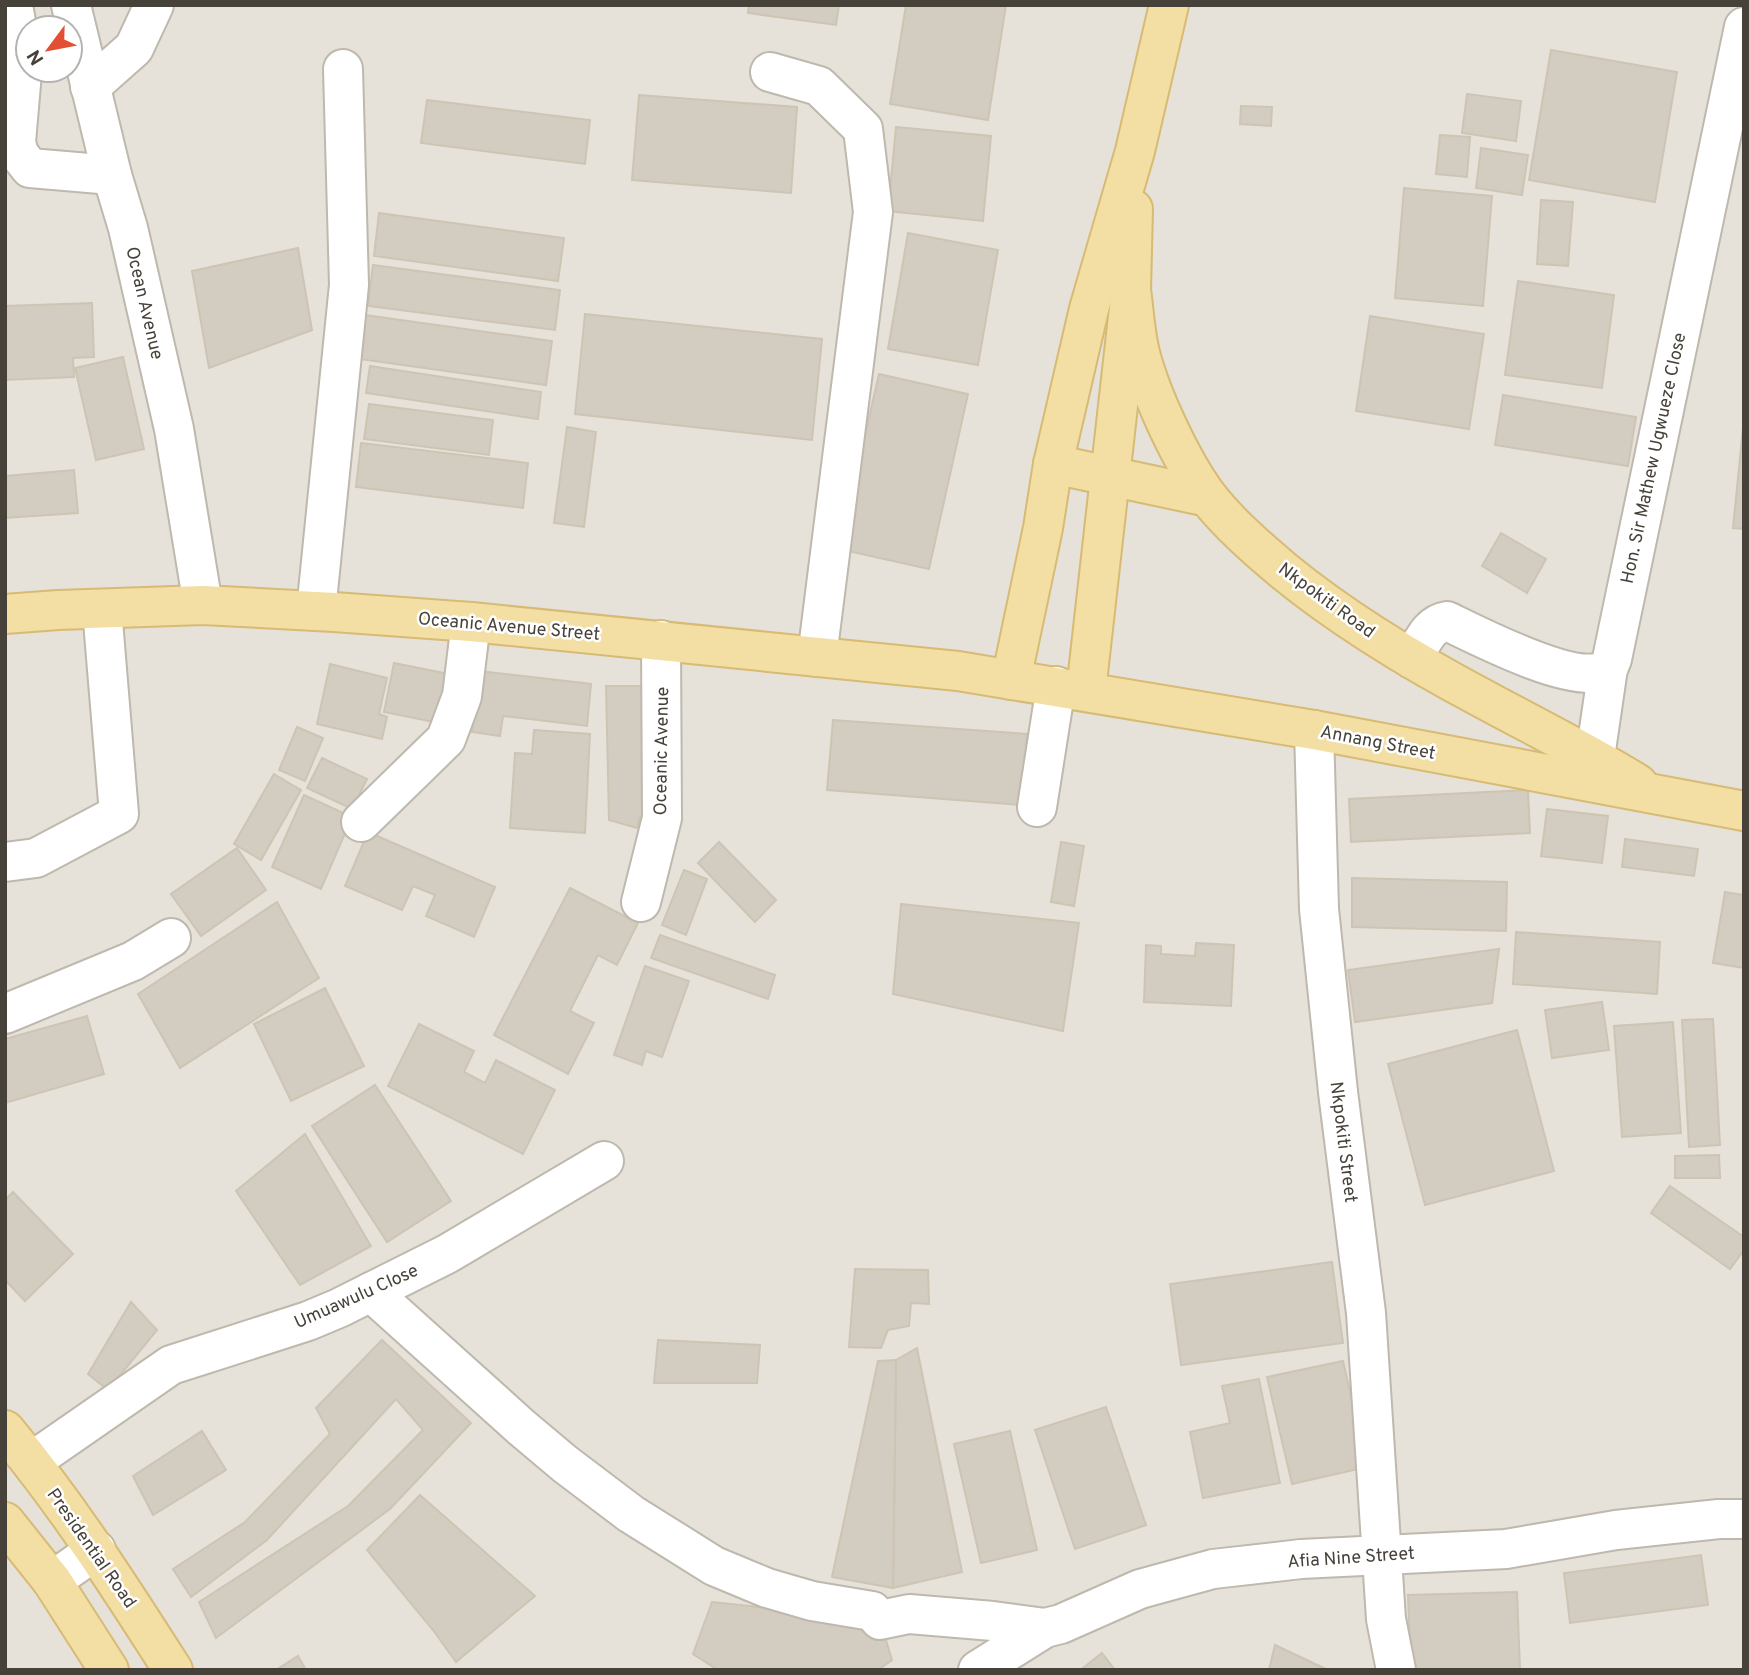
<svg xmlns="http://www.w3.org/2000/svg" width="1749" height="1675" font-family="Overpass,sans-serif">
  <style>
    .residential { fill: #e6e2d9; fill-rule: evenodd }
    .building { fill: #d3ccc1; stroke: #cec4b4; stroke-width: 2 }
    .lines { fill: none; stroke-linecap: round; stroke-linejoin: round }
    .minor-casing { stroke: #beb8ad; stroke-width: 42 }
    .major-casing { stroke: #d7bb74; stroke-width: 42 }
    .minor { stroke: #fff; stroke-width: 38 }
    .major { stroke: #f3dea3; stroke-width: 38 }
    .labels { text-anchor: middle; stroke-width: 5; stroke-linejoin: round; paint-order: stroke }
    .street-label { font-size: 18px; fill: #464139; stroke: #fff }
  </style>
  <rect width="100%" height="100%" fill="#f3f0ea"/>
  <path class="residential" d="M 5,5 L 1744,5 L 1744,1670 L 5,1670 ZM 28,28 L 70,28 L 70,70 L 28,70 Z"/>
  <g class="building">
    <polygon points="749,5 839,5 836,25 748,13"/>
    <polygon points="906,5 1006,5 988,120 890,104"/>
    <polygon points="1551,50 1677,72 1655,202 1529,180"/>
    <polygon points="1467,94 1521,101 1516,141 1462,133"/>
    <polygon points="639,95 797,107 791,193 632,180"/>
    <polygon points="427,100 590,120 585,164 421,143"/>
    <polygon points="1241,106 1272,107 1271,126 1240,124"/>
    <polygon points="896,127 991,136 983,221 888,211"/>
    <polygon points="1440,135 1470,137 1467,177 1436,174"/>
    <polygon points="1481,148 1528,155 1522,195 1476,188"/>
    <polygon points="1404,188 1492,196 1483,306 1395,298"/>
    <polygon points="1541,200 1573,202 1568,266 1537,264"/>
    <polygon points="379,213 564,238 558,281 374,256"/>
    <polygon points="908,233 998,250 978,365 888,349"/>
    <polygon points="298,248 312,330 209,368 192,271"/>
    <polygon points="373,265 560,290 555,330 368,306"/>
    <polygon points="1518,281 1614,295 1602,388 1505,375"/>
    <polygon points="92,303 94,357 73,358 74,377 5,380 5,306"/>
    <polygon points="585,314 822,339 812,440 575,414"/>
    <polygon points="365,315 552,341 546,385 359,359"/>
    <polygon points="1370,316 1484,334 1469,429 1356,411"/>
    <polygon points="123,357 144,449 96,460 75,368"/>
    <polygon points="370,366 541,392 538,419 366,393"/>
    <polygon points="879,374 968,394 929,569 839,549"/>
    <polygon points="1503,395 1636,417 1628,466 1495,445"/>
    <polygon points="369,404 493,420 489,455 364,439"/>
    <polygon points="1744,418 1744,529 1733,528"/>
    <polygon points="567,427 596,432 584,527 554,523"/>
    <polygon points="361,443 528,463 523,508 356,487"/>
    <polygon points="74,470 78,513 5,518 5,476"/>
    <polygon points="1501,533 1546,559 1527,593 1482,566"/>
    <polygon points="394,663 449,674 439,723 384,712"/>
    <polygon points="330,664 387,678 379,714 387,717 382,739 317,724"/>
    <polygon points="479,671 591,684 587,726 503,716 500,736 472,732"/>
    <polygon points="606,686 649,686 651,817 640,817 637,828 609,820"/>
    <polygon points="833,720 1027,734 1022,805 827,790"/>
    <polygon points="297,727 323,738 305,781 279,770"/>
    <polygon points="534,730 590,734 585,833 510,828 515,753 532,754"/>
    <polygon points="322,758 367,779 352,809 307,788"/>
    <polygon points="274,774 301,790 261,860 234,844"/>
    <polygon points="1528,790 1530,833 1351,842 1349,799"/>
    <polygon points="304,795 352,817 321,889 272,867"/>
    <polygon points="1547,809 1608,816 1602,863 1541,856"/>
    <polygon points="368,832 495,887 474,937 426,916 435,895 413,886 402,910 345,886"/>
    <polygon points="1625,839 1698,849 1694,876 1622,867"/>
    <polygon points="719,842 776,900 755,922 698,863"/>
    <polygon points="1061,842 1084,846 1074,906 1051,902"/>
    <polygon points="237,848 266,890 201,936 171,894"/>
    <polygon points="684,870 707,879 686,935 662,925"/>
    <polygon points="1352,878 1507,882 1506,931 1352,927"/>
    <polygon points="570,888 638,923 617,965 598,955 570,1011 594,1023 568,1074 494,1035"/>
    <polygon points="1725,892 1744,895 1744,968 1713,963"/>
    <polygon points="277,902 319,978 180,1068 138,994"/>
    <polygon points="901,904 1079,923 1063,1031 893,994"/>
    <polygon points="1516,932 1660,942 1657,994 1513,984"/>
    <polygon points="660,935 775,975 768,999 651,958"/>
    <polygon points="1196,943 1234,945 1231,1006 1144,1002 1146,945 1161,946 1161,954 1195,956"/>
    <polygon points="1499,949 1492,1003 1355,1022 1348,970"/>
    <polygon points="645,966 689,981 662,1057 646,1051 642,1065 614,1055"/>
    <polygon points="325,988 364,1066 291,1101 254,1024"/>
    <polygon points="1602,1002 1609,1050 1552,1058 1545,1010"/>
    <polygon points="87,1016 104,1074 5,1103 5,1039"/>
    <polygon points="1713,1019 1720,1145 1689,1147 1682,1020"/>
    <polygon points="1673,1022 1681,1133 1622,1137 1614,1026"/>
    <polygon points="419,1024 474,1051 464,1072 485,1083 496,1060 555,1090 523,1154 388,1086"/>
    <polygon points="1517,1030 1554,1171 1425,1205 1388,1064"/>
    <polygon points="375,1085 451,1201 387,1242 312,1126"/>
    <polygon points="305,1134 371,1246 300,1285 236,1191"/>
    <polygon points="1719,1155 1720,1178 1675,1178 1675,1156"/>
    <polygon points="1670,1186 1744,1237 1744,1250 1730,1269 1651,1213"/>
    <polygon points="13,1192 73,1254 25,1301 5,1280 5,1200"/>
    <polygon points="1332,1262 1343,1343 1181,1365 1170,1284"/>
    <polygon points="855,1269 928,1270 929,1304 911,1303 909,1326 888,1330 881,1348 849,1347"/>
    <polygon points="131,1302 157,1330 108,1390 88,1374"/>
    <polygon points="382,1340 471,1423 390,1509 216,1638 199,1602 348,1506 423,1430 396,1399 267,1540 191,1597 173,1569 245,1522 330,1434 316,1408"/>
    <polygon points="658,1340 760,1345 757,1383 654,1383"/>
    <polygon points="917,1348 962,1572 893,1588 896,1360"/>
    <polygon points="896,1360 893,1588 832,1577 878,1361"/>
    <polygon points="1343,1361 1367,1467 1292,1484 1267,1377"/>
    <polygon points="1259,1379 1280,1483 1203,1498 1190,1432 1230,1423 1222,1386"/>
    <polygon points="1106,1407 1146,1525 1075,1549 1035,1430"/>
    <polygon points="202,1431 226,1470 153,1515 133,1476"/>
    <polygon points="1010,1431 1037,1550 981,1563 954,1444"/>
    <polygon points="420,1495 535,1596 456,1662 433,1630 367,1550"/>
    <polygon points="1701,1555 1708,1605 1570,1623 1564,1573"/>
    <polygon points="1517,1592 1520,1669 1411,1670 1408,1595"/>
    <polygon points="712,1602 880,1620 892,1660 878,1670 718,1670 693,1654"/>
    <polygon points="1275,1645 1328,1670 1269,1670"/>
    <polygon points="1102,1653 1115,1670 1084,1670 1083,1668"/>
    <polygon points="298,1656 306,1670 276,1670"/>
  </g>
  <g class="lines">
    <defs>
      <g id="minor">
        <polyline points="13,5 23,61 16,142 19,154 30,168 112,175"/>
        <polyline points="71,5 112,175 128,228 174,429 203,605"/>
        <polyline points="770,72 819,86 863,129 873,212 817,657"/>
        <polyline points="90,87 134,48 154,5"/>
        <polyline points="316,611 349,285 343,69"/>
        <path d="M 1412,659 C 1422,644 1428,624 1447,621 C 1478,636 1571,684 1603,671 C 1609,669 1610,664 1612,659 L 1744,27"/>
        <polyline points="1314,730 1319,909 1338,1092 1366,1313 1386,1619 1396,1670"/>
        <polyline points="1595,757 1608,668"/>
        <polyline points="1037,807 1056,686"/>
        <polyline points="361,822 446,739 462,696 471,622"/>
        <polyline points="5,862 36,858 119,814 102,609"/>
        <polyline points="641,902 662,818 661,640"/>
        <polyline points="5,1014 133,961 171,938"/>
        <polyline points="371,1292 521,1427 565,1464 631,1514 714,1566 767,1588 812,1601 872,1611 880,1620 909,1614 993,1621 1045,1628"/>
        <polyline points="31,1462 171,1365 308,1321 339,1308 447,1254 604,1161"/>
        <polyline points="52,1581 96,1550"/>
        <polyline points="978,1670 1045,1628 1061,1624 1140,1589 1213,1569 1301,1559 1506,1549 1616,1530 1719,1519 1744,1519"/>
      </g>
      <g id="major">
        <path d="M 1131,290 C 1134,311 1135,333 1140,353 C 1151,396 1182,462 1208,497 C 1229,524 1258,549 1284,571 C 1344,620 1412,661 1480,697 C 1533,726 1587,752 1638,784"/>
        <polyline points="1053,464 1208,497"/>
        <polyline points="5,614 58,610 203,605 334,612 471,622 958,671 1314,730 1744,811"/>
        <polyline points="1011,680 1043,528 1053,464 1089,309 1135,151 1169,5"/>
        <polyline points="1086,691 1131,290 1133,209"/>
        <path d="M 5,1430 C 68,1506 120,1587 173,1670"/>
        <polyline points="5,1522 52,1581 109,1670"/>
      </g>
    </defs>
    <use href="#minor" class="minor-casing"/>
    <use href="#major" class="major-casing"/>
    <use href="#minor" class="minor"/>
    <use href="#major" class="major"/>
  </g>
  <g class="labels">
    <g class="street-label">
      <text transform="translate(145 303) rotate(77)" y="6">Ocean Avenue</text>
      <text transform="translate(1653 458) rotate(-78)" y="6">Hon. Sir Mathew Ugwueze Close</text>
      <text transform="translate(1327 600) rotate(36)" y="6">Nkpokiti Road</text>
      <text transform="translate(509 626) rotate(5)" y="6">Oceanic Avenue Street</text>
      <text transform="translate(1378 742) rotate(11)" y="6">Annang Street</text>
      <text transform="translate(661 751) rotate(-89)" y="6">Oceanic Avenue</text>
      <text transform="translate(1344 1142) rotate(83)" y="6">Nkpokiti Street</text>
      <text transform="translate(356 1296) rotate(-24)" y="6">Umuawulu Close</text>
      <text transform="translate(92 1548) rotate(55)" y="6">Presidential Road</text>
      <text transform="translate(1351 1557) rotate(-4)" y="6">Afia Nine Street</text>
    </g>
  </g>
  <rect width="1749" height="1675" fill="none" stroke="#464139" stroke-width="14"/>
  <g transform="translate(49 49) rotate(238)"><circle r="33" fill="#ffffff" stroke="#b5b3b0" stroke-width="2"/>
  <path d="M0-5L12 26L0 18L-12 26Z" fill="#e24f32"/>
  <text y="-10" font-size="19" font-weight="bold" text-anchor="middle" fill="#464139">N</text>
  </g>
</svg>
